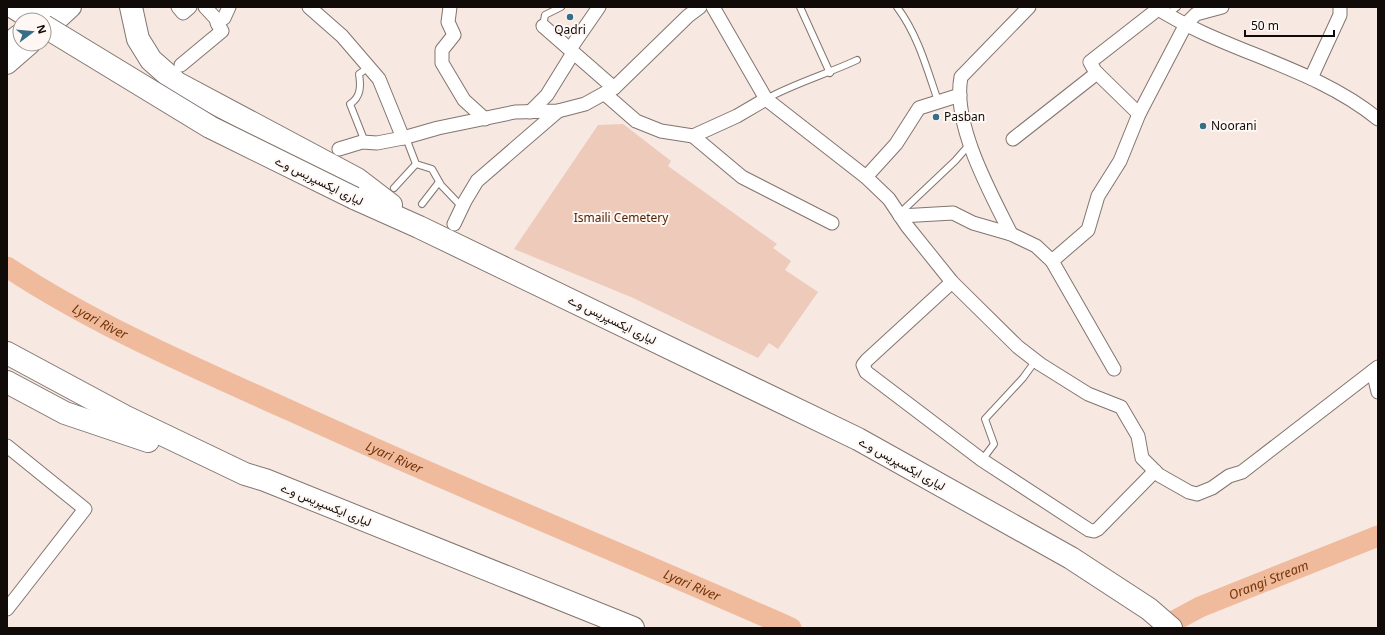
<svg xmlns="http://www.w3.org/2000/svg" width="1385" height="635" font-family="'Noto Sans',Vazirmatn,sans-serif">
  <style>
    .green { fill: #edcab9 }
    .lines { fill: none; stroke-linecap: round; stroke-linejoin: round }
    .river { stroke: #f0ba9d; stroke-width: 21 }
    .lane-casing { stroke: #82756f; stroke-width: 8 }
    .street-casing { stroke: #82756f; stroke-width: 15 }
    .primary-casing { stroke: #82756f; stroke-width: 22 }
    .highway-casing { stroke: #82756f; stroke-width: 24 }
    .lane { stroke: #fff; stroke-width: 6 }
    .street { stroke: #fff; stroke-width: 13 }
    .primary { stroke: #fff; stroke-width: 20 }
    .highway { stroke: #fff; stroke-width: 22 }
    .highway-bridge-casing { stroke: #82756f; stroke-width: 24; stroke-linecap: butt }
    .highway-bridge { stroke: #fff; stroke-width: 22 }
    .poi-dot { fill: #356e87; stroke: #fef7f4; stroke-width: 1.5 }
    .labels { text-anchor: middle; stroke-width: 4; stroke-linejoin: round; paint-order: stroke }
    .poi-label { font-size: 12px; fill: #100b09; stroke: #fef7f4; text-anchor: start }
    .street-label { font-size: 12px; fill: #100b09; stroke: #fef7f4 }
    .park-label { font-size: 12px; fill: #532202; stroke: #fef7f4 }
    .water-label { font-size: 13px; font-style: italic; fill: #723305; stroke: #fef7f4 }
  </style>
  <rect width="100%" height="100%" fill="#f7e8e1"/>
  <polygon class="green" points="623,124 671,161 668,166 777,244 773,248 791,261 785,270 818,292 778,349 769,343 758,358 631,297 514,249 598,125"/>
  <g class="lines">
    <g class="river">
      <path id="s1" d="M 7,267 C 95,325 193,367 289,410 C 455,486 624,554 791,628"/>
      <path id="s2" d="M 1161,628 L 1200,607 L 1378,536"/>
    </g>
    <defs>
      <g id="lane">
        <polyline points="800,7 830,73"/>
        <path d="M 897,7 C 918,35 927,69 938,101"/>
        <polyline points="1168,14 1177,7"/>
        <polyline points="543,26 545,15 561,7"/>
        <path d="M 766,99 C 795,83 827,74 857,60"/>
        <polyline points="406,138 416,164 432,169 441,185 462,207"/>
        <path d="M 365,142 L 350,104 C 361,97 361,86 359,74 L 369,67"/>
        <polyline points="394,188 416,164"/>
        <polyline points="422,204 439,182"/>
        <polyline points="899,214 955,161 969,145"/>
        <polyline points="982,460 994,444 985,419 1023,378 1036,360"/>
      </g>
      <g id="street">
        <polyline points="178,7 183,13 190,7"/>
        <polyline points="205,7 219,22"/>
        <polyline points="309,7 342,36 379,79 403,138"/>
        <polyline points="450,7 448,22 454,35 442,50 442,63 464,100 485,119"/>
        <polyline points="713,7 766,99 866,177 889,199 907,226 952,282 1018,347 1040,364 1088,394 1121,407 1138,436 1142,458 1159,475 1189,492 1197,494 1212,488 1229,476 1242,472 1378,367"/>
        <path d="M 1155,7 C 1225,52 1313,66 1378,119"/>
        <polyline points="543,26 614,88"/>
        <polyline points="570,49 599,7"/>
        <polyline points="181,65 222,31 217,23 224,18 229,7"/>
        <polyline points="1311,78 1340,15 1340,7"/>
        <polyline points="605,94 636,121 661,131 693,136 737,116 766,99"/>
        <polyline points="530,112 547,95 573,53"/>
        <polyline points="1139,114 1095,71 1090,62 1158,9"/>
        <polyline points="693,136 742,177 832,223"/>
        <polyline points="1013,139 1097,73"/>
        <polyline points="339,149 362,142 377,143 403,138 438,128 515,112 558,111 585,104 614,88 688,16 700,7"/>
        <polyline points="866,177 896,144 919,108 960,95"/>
        <polyline points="900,216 953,213 973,223 1011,234 1036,246 1052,261 1088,230 1098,196 1120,161 1139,114 1186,24 1196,14 1222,7"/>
        <polyline points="454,224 465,201 477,181 558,111"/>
        <path d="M 1011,234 C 990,192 952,124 961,77 L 1029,7"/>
        <polyline points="1052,261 1114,369"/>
        <polyline points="952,282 867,360 863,365 866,372 982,460 1089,530 1094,531 1098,529 1155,471"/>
        <polyline points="1373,371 1378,392"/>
        <polyline points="7,446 85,509 7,609"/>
      </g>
      <g id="primary">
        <polyline points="35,20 49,7"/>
        <polyline points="44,32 71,7"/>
        <polyline points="7,44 20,34"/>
        <polyline points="7,64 30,44"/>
      </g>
      <g id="highway">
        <polyline points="13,7 34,20"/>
        <polyline points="131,7 138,39 151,60 177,83 357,179 391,205"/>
        <polyline points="354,198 419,227 858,439 1071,558 1149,609 1171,628"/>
        <polyline points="7,353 126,417 245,474 265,480 633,628"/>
        <polyline points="7,382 65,413 148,441"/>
      </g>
    </defs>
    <use href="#lane" class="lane-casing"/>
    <use href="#street" class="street-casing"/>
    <use href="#primary" class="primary-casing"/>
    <use href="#highway" class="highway-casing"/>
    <use href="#lane" class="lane"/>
    <use href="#street" class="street"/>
    <use href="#primary" class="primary"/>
    <use href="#highway" class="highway"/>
    <defs>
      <polyline id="highway-bridge" points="44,26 210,127 354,198"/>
    </defs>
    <use href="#highway-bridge" class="highway-bridge-casing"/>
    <use href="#highway-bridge" class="highway-bridge"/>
  </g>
  <g class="poi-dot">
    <circle cx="570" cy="17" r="4"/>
    <circle cx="936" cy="117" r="4"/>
    <circle cx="1203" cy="126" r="4"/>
  </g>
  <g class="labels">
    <g class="poi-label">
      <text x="570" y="34" text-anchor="middle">Qadri</text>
      <text x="944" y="121">Pasban</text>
      <text x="1211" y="130">Noorani</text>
    </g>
    <g class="street-label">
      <text transform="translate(319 181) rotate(26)" y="4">لیاری ایکسپریس وے</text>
      <text transform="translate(612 320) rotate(26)" y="4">لیاری ایکسپریس وے</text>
      <text transform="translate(902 464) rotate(29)" y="4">لیاری ایکسپریس وے</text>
      <text transform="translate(326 505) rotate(22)" y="4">لیاری ایکسپریس وے</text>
    </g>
    <g class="park-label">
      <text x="621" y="222">Ismaili Cemetery</text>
    </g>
    <g class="water-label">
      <text dy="5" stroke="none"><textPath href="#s1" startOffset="108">Lyari River</textPath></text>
      <text dy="5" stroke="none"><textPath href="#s1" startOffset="432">Lyari River</textPath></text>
      <text dy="5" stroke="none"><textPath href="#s2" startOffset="118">Orangi Stream</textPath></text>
      <text dy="5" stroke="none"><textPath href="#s1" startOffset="756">Lyari River</textPath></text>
    </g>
  </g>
  <rect width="1385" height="635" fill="none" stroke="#100b09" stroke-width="16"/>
  <g transform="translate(32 32) rotate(74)"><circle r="19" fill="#fef7f4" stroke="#9f9996"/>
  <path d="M0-3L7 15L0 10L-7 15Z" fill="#356e87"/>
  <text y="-6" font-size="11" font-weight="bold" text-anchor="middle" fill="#100b09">N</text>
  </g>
  <path d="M1245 30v6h89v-6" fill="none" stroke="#100b09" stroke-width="2"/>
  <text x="1251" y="30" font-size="12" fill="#100b09" stroke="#fef7f4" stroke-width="3" paint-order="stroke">50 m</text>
</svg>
